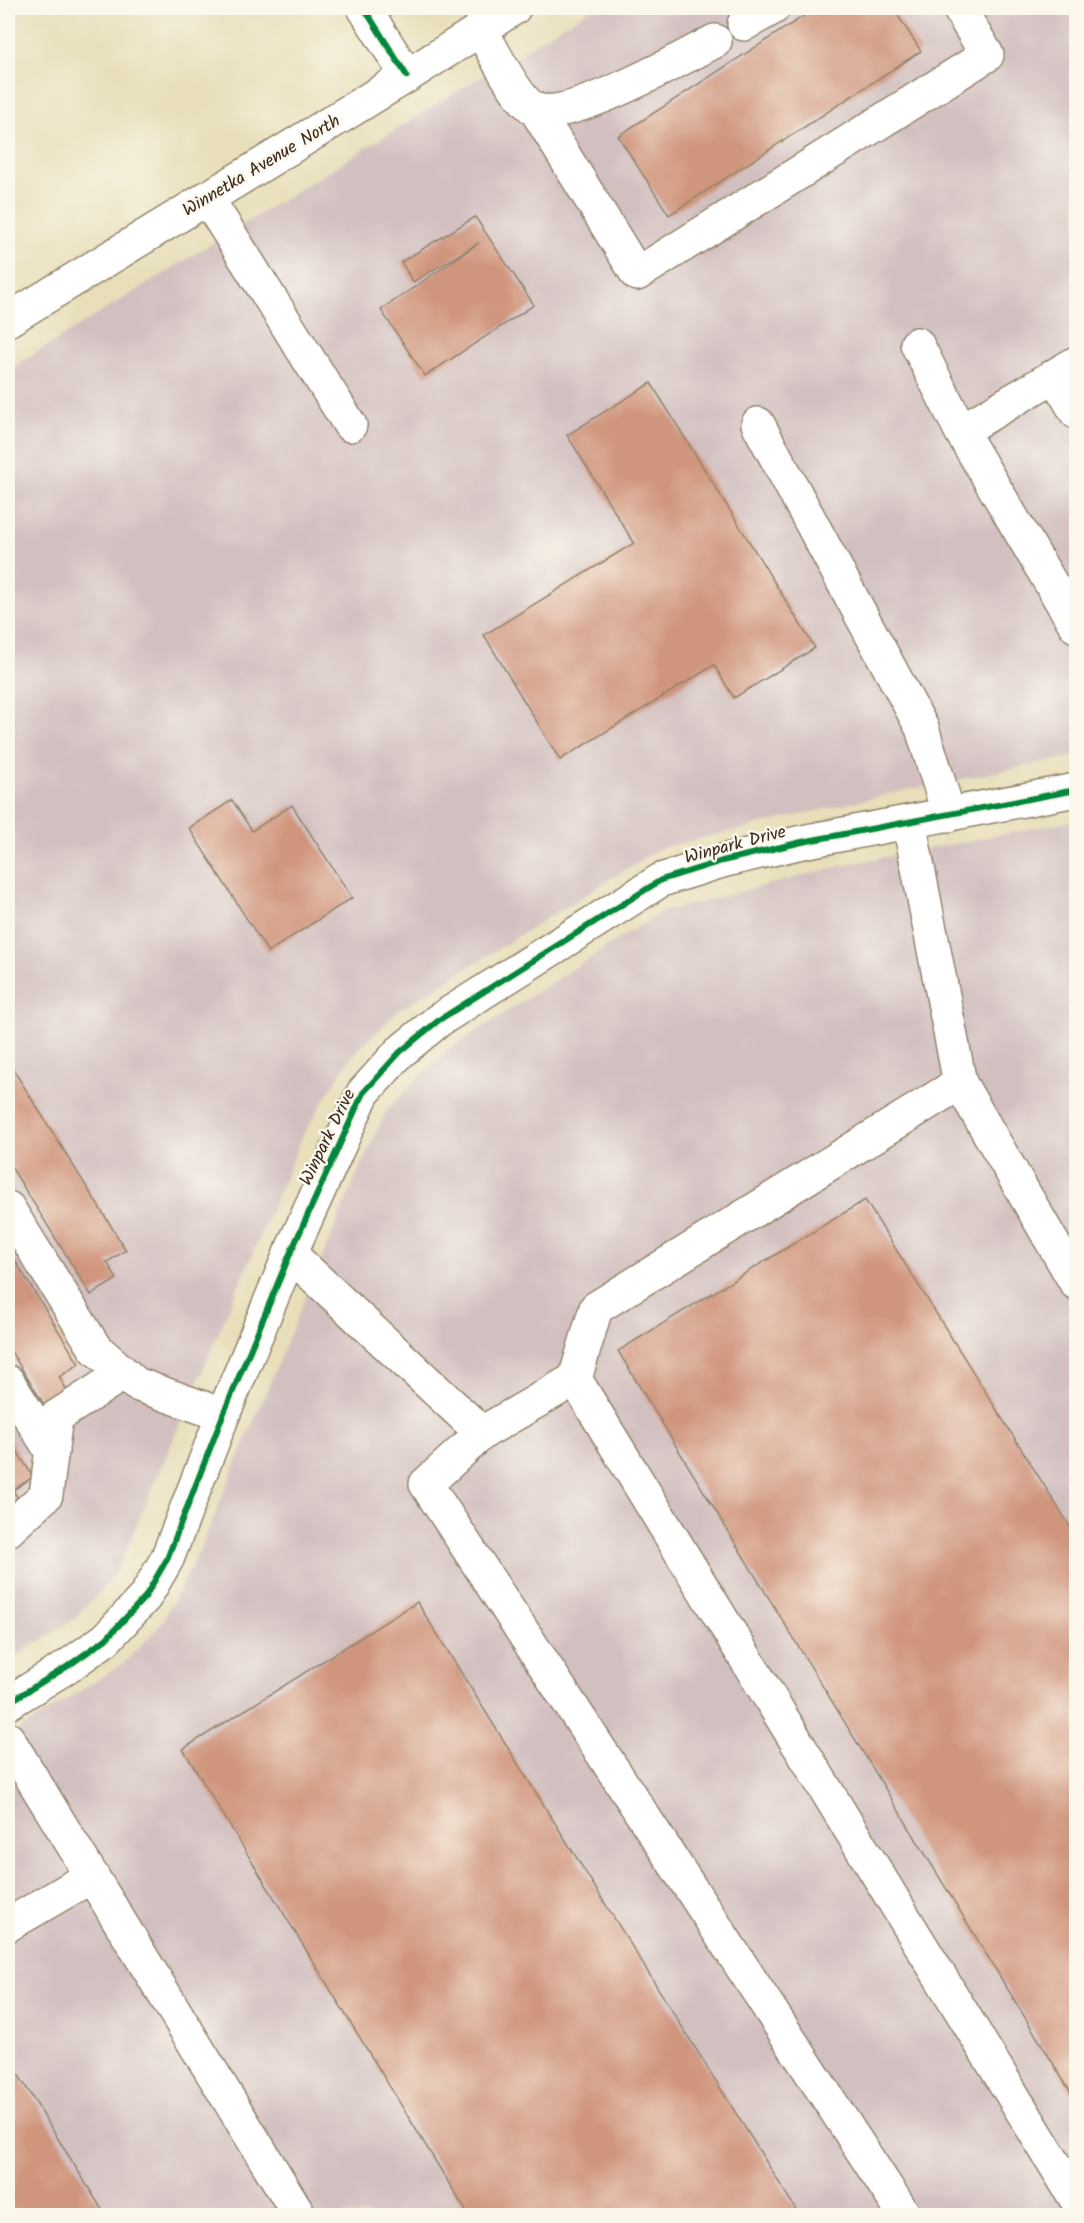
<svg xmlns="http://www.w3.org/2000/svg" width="1084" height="2223" font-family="Kalam,sans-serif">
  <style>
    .industrial { fill: #d2bfc0 }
    .building { fill: #d0957d }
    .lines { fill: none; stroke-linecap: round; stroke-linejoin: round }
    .minor-casing { stroke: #92846c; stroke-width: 36 }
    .major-casing { stroke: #92846c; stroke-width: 36 }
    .minor { stroke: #fff; stroke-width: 33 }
    .major { stroke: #fff; stroke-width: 33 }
    .cycleway-casing { stroke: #fbf7ec; stroke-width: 10 }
    .cycleway { stroke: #00873e; stroke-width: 6 }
    .labels { text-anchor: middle; stroke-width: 5; stroke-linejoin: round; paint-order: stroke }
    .street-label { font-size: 18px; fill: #3b2a1e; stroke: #fbf7ec }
  </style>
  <rect width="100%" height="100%" fill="#fbf7ec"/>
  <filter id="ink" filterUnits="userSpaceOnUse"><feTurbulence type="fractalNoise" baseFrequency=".0167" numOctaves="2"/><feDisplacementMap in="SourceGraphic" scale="12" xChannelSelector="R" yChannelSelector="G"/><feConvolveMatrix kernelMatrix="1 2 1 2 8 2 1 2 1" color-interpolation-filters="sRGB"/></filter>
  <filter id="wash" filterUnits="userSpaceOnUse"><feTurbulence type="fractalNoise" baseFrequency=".008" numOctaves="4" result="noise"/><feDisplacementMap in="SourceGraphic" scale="24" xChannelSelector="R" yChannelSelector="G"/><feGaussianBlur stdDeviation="1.35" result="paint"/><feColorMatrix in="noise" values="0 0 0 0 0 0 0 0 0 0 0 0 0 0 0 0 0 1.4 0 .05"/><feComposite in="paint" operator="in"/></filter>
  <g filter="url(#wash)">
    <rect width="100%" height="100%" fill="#e8dfba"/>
    <g class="industrial">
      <polygon points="592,8 1076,8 1076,756 893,793 660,848 398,1011 350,1058 304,1133 116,1573 93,1600 70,1622 8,1661 8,370"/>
      <polygon points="1076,820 1076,2215 8,2216 8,1737 124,1663 161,1624 199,1552 349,1193 386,1111 446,1051 659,913 844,865"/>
    </g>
    <g id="blocks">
      <g class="building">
        <polygon points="816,8 893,8 921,51 669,215 618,136"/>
        <polygon points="475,217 534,305 425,376 381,310 479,243 413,282 401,262"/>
        <polygon points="651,383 815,648 734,698 714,665 560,760 484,635 634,543 567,435"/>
        <polygon points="232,800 252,831 292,805 352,898 268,952 189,828"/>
        <polygon points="8,1061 126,1250 107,1262 117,1279 91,1295 8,1162"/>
        <polygon points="865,1200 1076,1536 1076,2101 618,1351"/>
        <polygon points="8,1249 79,1364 59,1377 68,1392 45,1406 8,1347"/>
        <polygon points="8,1436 33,1477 13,1490 22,1506 8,1515"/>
        <polygon points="417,1602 457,1666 800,2216 469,2216 183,1749"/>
        <polygon points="8,2058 106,2216 8,2216"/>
      </g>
    </g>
  </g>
  <g filter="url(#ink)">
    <use href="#blocks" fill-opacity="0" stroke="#92846c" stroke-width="1.5"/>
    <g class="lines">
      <defs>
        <g id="minor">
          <polyline points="364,8 407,76"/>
          <polyline points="744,24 773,8"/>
          <path d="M 480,28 C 491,47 518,103 537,110 C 571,121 682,58 715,41"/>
          <polyline points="536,110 637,274 987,55 959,8"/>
          <polyline points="207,198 350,425"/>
          <polyline points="917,344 961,431 1076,626"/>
          <polyline points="1055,376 1076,412"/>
          <polyline points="758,424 922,728 949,815"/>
          <polyline points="961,431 1076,363"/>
          <polyline points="960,1083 1076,1283"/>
          <polyline points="8,1208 95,1348 136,1384 223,1415"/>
          <polyline points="290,1254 482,1433 426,1484 905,2216"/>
          <polyline points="575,1379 596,1308 960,1083 909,822"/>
          <polyline points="8,1382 52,1452"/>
          <polyline points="482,1433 575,1379 1076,2199"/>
          <polyline points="8,1530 46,1495 56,1417 124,1373"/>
          <polyline points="8,1703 68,1666 106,1639 145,1597 167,1559 223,1415 290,1254 363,1093 400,1052 439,1020 661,880 722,861 802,842 1076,790"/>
          <polyline points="8,1739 300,2216"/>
          <polyline points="8,1925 92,1876"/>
        </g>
        <polyline id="major" points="8,320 407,76 514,8"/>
      </defs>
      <use href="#minor" class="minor-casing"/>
      <use href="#major" class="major-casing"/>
      <use href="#minor" class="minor"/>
      <use href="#major" class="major"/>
      <defs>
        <g id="cycleway">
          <polyline points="364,8 407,76"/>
          <polyline points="8,1703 68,1666 106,1639 145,1597 167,1559 223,1415 290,1254 363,1093 400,1052 439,1020 661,880 722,861 802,842 1076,790"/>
        </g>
      </defs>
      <use href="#cycleway" class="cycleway-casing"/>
      <use href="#cycleway" class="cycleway"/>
    </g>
  </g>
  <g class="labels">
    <g class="street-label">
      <text transform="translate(261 165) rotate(-31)" y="6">Winnetka Avenue North</text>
      <text transform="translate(735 844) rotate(-15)" y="6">Winpark Drive</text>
      <text transform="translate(327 1137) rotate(-64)" y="6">Winpark Drive</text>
    </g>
  </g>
  <rect width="1084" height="2223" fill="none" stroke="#fbf7ec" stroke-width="30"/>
</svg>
